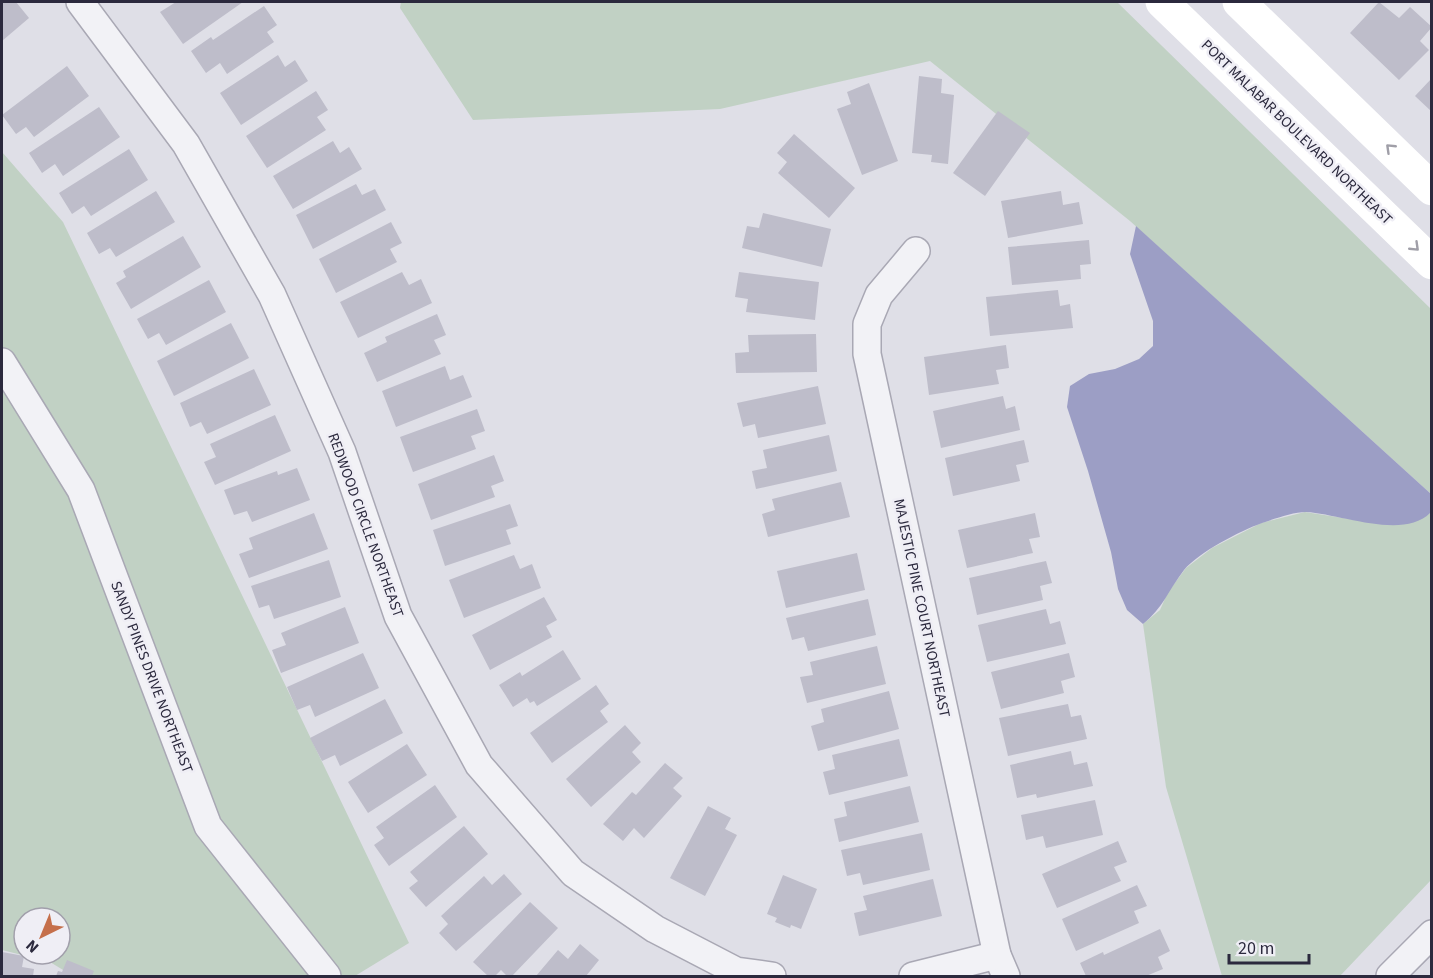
<svg xmlns="http://www.w3.org/2000/svg" width="1433" height="978" font-family="'Source Sans 3',sans-serif">
  <style>
    .green { fill: #c1d1c4; fill-rule: evenodd }
    .water { fill: #9c9ec5 }
    .building { fill: #bebdca }
    .lines { fill: none; stroke-linecap: round; stroke-linejoin: round }
    .street-casing { stroke: #a9a8b4; stroke-width: 30 }
    .street { stroke: #f2f2f6; stroke-width: 27 }
    .secondary { stroke: #fff; stroke-width: 33 }
    .oneway { stroke: #a09fa8 }
    .labels { text-anchor: middle; stroke-width: 5; stroke-linejoin: round; paint-order: stroke }
    .street-label { font-size: 15px; fill: #2b293d; stroke: #efeef5 }
  </style>
  <rect width="100%" height="100%" fill="#dfdfe7"/>
  <g class="green">
    <polygon points="401,2 1117,2 1431,309 1431,494 1130,221 930,61 720,109 473,120 400,8"/>
    <path d="M 2,152 L 63,222 L 409,943 L 355,976 L 73,976 L 50,962 L 2,950 ZM 24,918 L 60,918 L 60,954 L 24,954 Z"/>
    <polygon points="1431,499 1431,880 1340,976 1222,976 1166,787 1143,624 1160,610 1168,592 1186,568 1212,548 1261,523 1305,512 1375,523 1430,513"/>
  </g>
  <path class="water" d="M 1136,226 L 1431,494 L 1430,513 C 1403,540 1341,514 1306,512 C 1293,512 1274,519 1262,523 C 1240,531 1199,552 1184,570 C 1168,591 1163,608 1143,624 L 1127,610 L 1118,589 L 1111,552 L 1088,471 L 1067,407 L 1070,386 L 1089,374 L 1115,369 L 1139,359 L 1153,346 L 1153,321 L 1130,254 Z"/>
  <g class="building">
    <polygon points="2,2 16,2 29,18 2,41"/>
    <polygon points="176,2 243,2 183,44 160,12"/>
    <polygon points="1379,2 1399,18 1410,7 1432,27 1420,41 1429,50 1399,80 1350,33"/>
    <polygon points="264,6 277,25 267,32 274,42 227,74 220,63 206,73 191,51 211,37 213,40"/>
    <polygon points="278,55 285,67 295,60 308,81 241,125 220,93"/>
    <polygon points="67,66 89,96 34,137 26,127 16,134 2,115"/>
    <polygon points="919,76 942,79 941,93 954,95 948,164 931,162 932,155 912,153"/>
    <polygon points="1432,78 1432,112 1415,96"/>
    <polygon points="869,83 898,161 862,175 837,109 851,104 847,92"/>
    <polygon points="316,91 328,110 317,117 326,130 267,168 246,136"/>
    <polygon points="99,107 120,137 63,176 55,164 42,173 29,153"/>
    <polygon points="998,111 1030,133 985,196 953,173"/>
    <polygon points="794,134 855,188 829,218 778,173 787,162 777,153"/>
    <polygon points="333,141 340,153 349,147 362,169 293,209 273,176"/>
    <polygon points="129,149 148,180 91,216 84,206 72,214 59,193"/>
    <polygon points="356,184 362,195 375,189 386,210 313,249 296,215"/>
    <polygon points="156,191 175,222 116,257 110,248 99,254 87,233"/>
    <polygon points="1061,191 1063,205 1079,202 1083,224 1008,238 1001,201"/>
    <polygon points="763,213 831,229 822,267 742,248 747,226 759,228"/>
    <polygon points="391,222 402,243 390,249 397,262 336,293 319,259"/>
    <polygon points="183,236 201,267 131,309 116,283 126,277 123,271"/>
    <polygon points="1089,240 1091,264 1080,265 1081,279 1012,285 1008,247"/>
    <polygon points="402,272 409,285 421,279 432,303 358,338 340,302"/>
    <polygon points="739,272 819,282 815,320 746,312 748,299 735,297"/>
    <polygon points="209,280 226,312 166,345 159,333 148,339 137,319"/>
    <polygon points="1058,290 1060,306 1070,304 1073,328 990,336 986,297"/>
    <polygon points="437,314 446,335 434,340 441,354 377,382 364,353 387,342 385,337"/>
    <polygon points="231,323 249,358 174,396 157,361"/>
    <polygon points="816,334 817,372 736,373 735,353 749,352 748,335"/>
    <polygon points="1006,345 1009,368 996,370 999,384 929,395 924,357"/>
    <polygon points="445,366 450,380 463,375 472,397 396,427 382,391"/>
    <polygon points="254,369 271,405 207,434 201,422 190,427 180,403"/>
    <polygon points="818,386 826,424 758,438 755,424 743,427 737,403"/>
    <polygon points="1003,396 1006,409 1015,406 1020,430 941,448 933,411"/>
    <polygon points="477,409 485,431 471,436 476,449 413,472 400,437"/>
    <polygon points="275,415 291,451 215,485 204,462 216,457 210,444"/>
    <polygon points="829,435 837,471 756,489 752,471 767,468 763,450"/>
    <polygon points="1024,440 1029,462 1016,465 1020,481 953,496 945,458"/>
    <polygon points="494,455 504,481 491,486 495,497 431,520 418,484"/>
    <polygon points="297,468 310,500 252,522 247,511 234,515 224,490 277,471 278,475"/>
    <polygon points="841,482 850,517 768,537 762,514 775,510 772,499"/>
    <polygon points="510,504 518,526 506,530 511,544 445,566 433,530"/>
    <polygon points="314,513 328,549 249,578 239,554 253,549 249,538"/>
    <polygon points="1035,513 1040,537 1029,539 1033,553 967,568 958,530"/>
    <polygon points="857,553 865,590 786,608 777,571"/>
    <polygon points="514,555 520,569 532,564 541,588 464,618 449,580"/>
    <polygon points="329,560 341,597 274,619 269,605 259,608 251,586"/>
    <polygon points="1046,561 1052,583 1040,586 1043,600 977,615 969,578"/>
    <polygon points="544,597 557,620 546,626 552,637 490,670 472,635"/>
    <polygon points="868,599 876,635 808,651 804,637 792,640 786,618"/>
    <polygon points="345,607 359,643 281,673 272,650 286,645 281,633"/>
    <polygon points="1046,609 1050,624 1060,621 1066,644 987,662 978,625"/>
    <polygon points="877,646 886,684 807,703 800,677 813,675 810,662"/>
    <polygon points="563,650 581,679 537,706 534,701 530,703 527,698 513,707 499,685 520,672 522,676"/>
    <polygon points="363,653 379,688 315,717 310,705 297,710 287,687"/>
    <polygon points="1069,653 1075,677 1061,681 1064,693 1001,709 991,672"/>
    <polygon points="596,685 609,704 600,711 608,722 552,763 530,733"/>
    <polygon points="889,691 899,729 818,751 811,726 824,722 821,709"/>
    <polygon points="385,699 403,733 340,766 335,755 322,761 310,738"/>
    <polygon points="1068,704 1071,717 1081,715 1087,739 1008,756 999,718"/>
    <polygon points="625,725 641,743 632,752 641,762 591,807 566,779"/>
    <polygon points="899,739 908,776 829,795 823,772 835,769 832,755"/>
    <polygon points="407,744 427,775 368,813 348,782"/>
    <polygon points="1071,751 1074,765 1087,762 1093,786 1037,798 1036,794 1017,798 1010,765"/>
    <polygon points="665,763 683,778 673,788 682,796 644,838 634,828 623,841 603,824 632,792 636,795"/>
    <polygon points="435,785 457,817 389,866 374,845 384,838 376,827"/>
    <polygon points="910,786 919,822 839,842 834,819 847,816 844,802"/>
    <polygon points="1095,800 1103,835 1046,848 1043,836 1026,840 1021,815"/>
    <polygon points="708,806 731,818 725,829 737,835 705,896 670,878"/>
    <polygon points="464,826 488,854 426,907 409,888 418,881 410,872"/>
    <polygon points="922,833 930,870 863,885 860,873 847,876 841,850"/>
    <polygon points="1118,841 1127,862 1114,867 1121,881 1057,908 1042,874"/>
    <polygon points="504,874 522,894 456,951 439,933 448,924 441,916 484,876 492,885"/>
    <polygon points="783,875 817,889 801,929 791,925 790,928 775,922 777,918 767,914"/>
    <polygon points="933,879 942,916 859,936 854,913 867,910 863,896"/>
    <polygon points="1137,885 1147,906 1134,911 1139,923 1076,951 1062,919"/>
    <polygon points="530,902 558,928 512,976 507,976 501,970 495,976 488,976 473,962"/>
    <polygon points="1160,929 1170,951 1158,957 1163,969 1146,976 1086,976 1080,963 1103,952 1104,955"/>
    <polygon points="580,944 599,960 586,976 536,976 558,950 568,959"/>
    <polygon points="2,952 24,956 22,967 34,969 33,976 2,976"/>
    <polygon points="67,960 94,971 92,976 56,976 58,971 62,972"/>
  </g>
  <g class="lines">
    <defs>
      <g id="street">
        <polyline points="80,2 186,144 272,295 342,452 398,616 479,765 573,873 655,929 736,971 772,976"/>
        <polyline points="916,251 879,295 867,324 867,354 997,955 1006,976"/>
        <polyline points="2,362 81,490 208,826 327,976"/>
        <polyline points="913,976 997,955"/>
        <polyline points="1390,976 1432,934"/>
      </g>
    </defs>
    <use href="#street" class="street-casing"/>
    <use href="#street" class="street"/>
    <g class="secondary">
      <polyline points="1162,2 1432,263"/>
      <polyline points="1239,2 1432,189"/>
    </g>
  </g>
  <defs><path id="oneway-chevron" d="M-2-3.5L2.5 0L-2 3.5" fill="none" stroke-width="1.6" stroke-linecap="round" stroke-linejoin="round" transform="scale(1.5)"/></defs>
  <g class="oneway">
    <use href="#oneway-chevron" transform="translate(1390 148) rotate(-136)"/>
    <use href="#oneway-chevron" transform="translate(1415 247) rotate(44)"/>
  </g>
  <g class="labels">
    <g class="street-label">
      <text transform="translate(1297 132) rotate(44)" y="5">PORT MALABAR BOULEVARD NORTHEAST</text>
      <text transform="translate(366 525) rotate(70)" y="5">REDWOOD CIRCLE NORTHEAST</text>
      <text transform="translate(922 608) rotate(78)" y="5">MAJESTIC PINE COURT NORTHEAST</text>
      <text transform="translate(152 677) rotate(69)" y="5">SANDY PINES DRIVE NORTHEAST</text>
    </g>
  </g>
  <rect width="1433" height="978" fill="none" stroke="#2b293d" stroke-width="6"/>
  <g transform="translate(42 936) rotate(223)"><circle r="28" fill="#efeef5" stroke="#a19fab" stroke-width="1.5"/>
  <path d="M0-4.5L10 22L0 15L-10 22Z" fill="#c56f4b"/>
  <text y="-9" font-size="16" font-weight="bold" text-anchor="middle" fill="#2b293d">N</text>
  </g>
  <path d="M1229 954v9h80v-9" fill="none" stroke="#2b293d" stroke-width="3"/>
  <text x="1238" y="954" font-size="18" fill="#2b293d" stroke="#efeef5" stroke-width="4.5" paint-order="stroke">20 m</text>
</svg>
